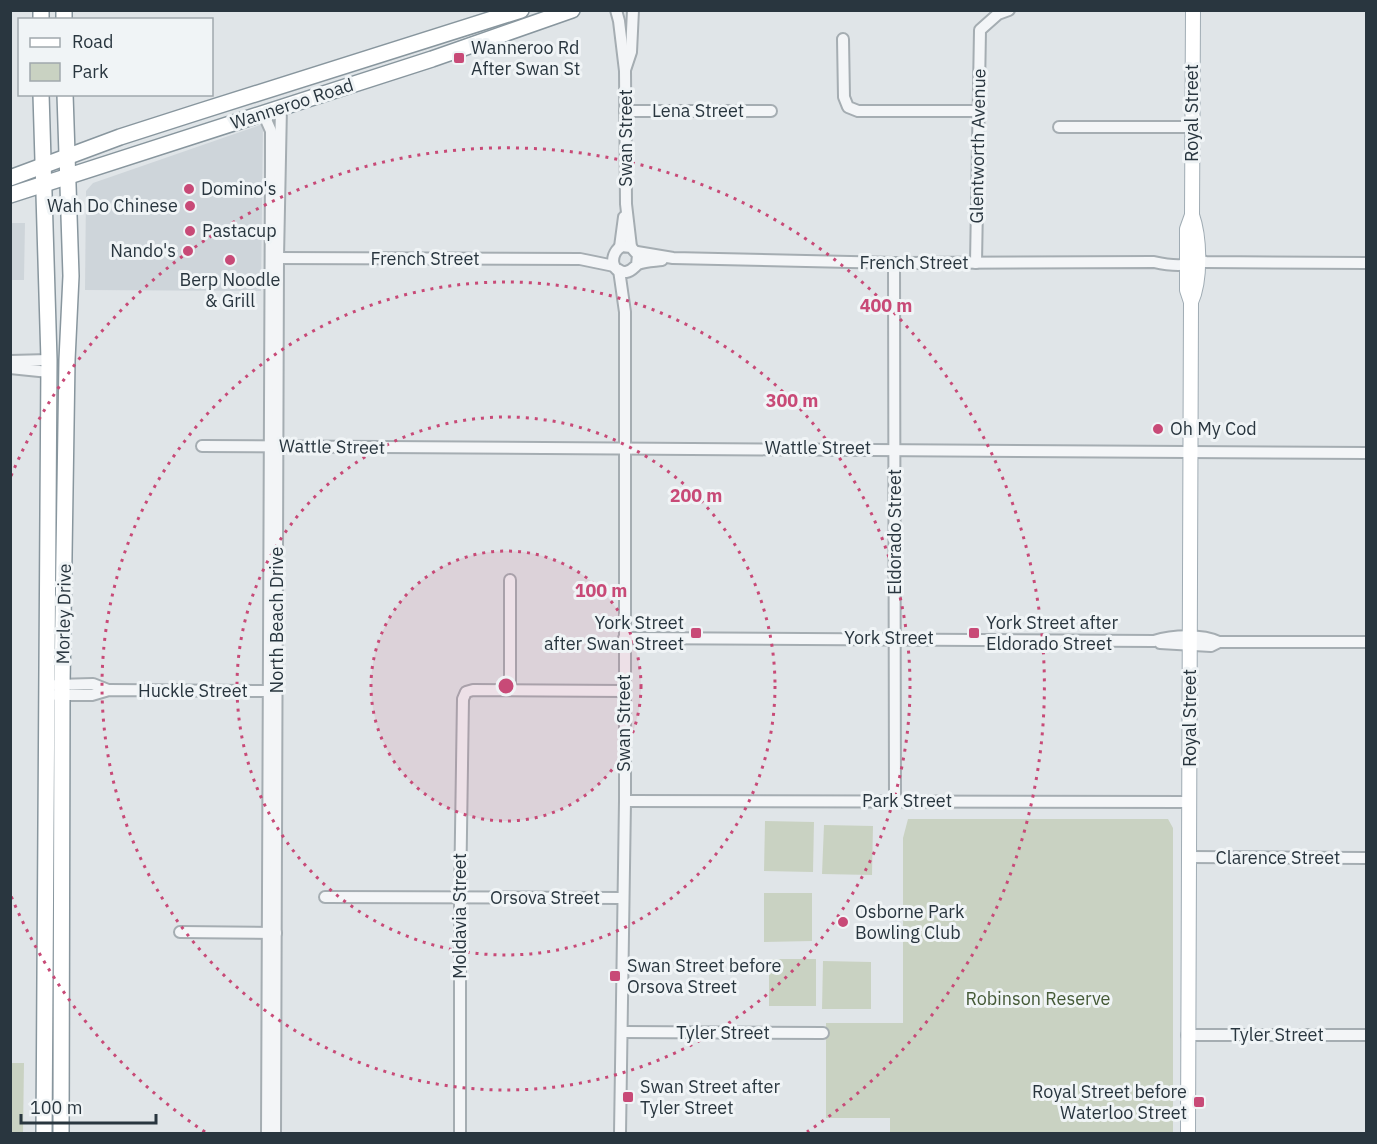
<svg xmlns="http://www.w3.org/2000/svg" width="1377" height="1144" font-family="'IBM Plex Sans',sans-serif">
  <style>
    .built { fill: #ced5da }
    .green { fill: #c9d2c2 }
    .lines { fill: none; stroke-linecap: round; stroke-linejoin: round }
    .minor-casing { stroke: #a5adb2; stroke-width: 14 }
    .major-casing { stroke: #a0acb4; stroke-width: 16 }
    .highway-casing { stroke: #88969e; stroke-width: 18 }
    .minor { stroke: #f3f5f7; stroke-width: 10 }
    .major { stroke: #fff; stroke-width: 14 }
    .highway { stroke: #fff; stroke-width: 15 }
    .ring { fill: none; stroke: #c84a77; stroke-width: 3; stroke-dasharray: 3 6 }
    .poi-dot { fill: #c84a77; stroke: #f0f4f6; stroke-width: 2 }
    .labels { text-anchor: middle; stroke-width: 6; stroke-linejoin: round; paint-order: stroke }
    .poi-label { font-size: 18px; fill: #29363f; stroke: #f0f4f6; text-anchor: start }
    .street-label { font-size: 18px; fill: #29363f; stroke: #f0f4f6 }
    .park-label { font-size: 18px; fill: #455a37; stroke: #f0f4f6 }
    .centre { fill: #c84a77; stroke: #f0f4f6; stroke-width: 3 }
    .ring-label { font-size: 18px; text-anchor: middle; font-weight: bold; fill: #c84a77; stroke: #f0f4f6; stroke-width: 6; stroke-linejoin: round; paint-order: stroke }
  </style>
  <rect width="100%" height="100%" fill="#e0e5e8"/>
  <g class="built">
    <polygon points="263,124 261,291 85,290 86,191 93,183"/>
    <polygon points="11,223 25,223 24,280 11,280"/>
  </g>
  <g class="green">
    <polygon points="908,819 1168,819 1173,828 1173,1133 890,1134 890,1118 826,1118 826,1023 903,1023 903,838"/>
    <polygon points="765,821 814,822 813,872 764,871"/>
    <polygon points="824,825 873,826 872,875 822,874"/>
    <polygon points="764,893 812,893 812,941 764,942"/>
    <rect x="769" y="959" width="47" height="47"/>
    <polygon points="823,961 871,962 871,1009 822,1009"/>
    <polygon points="11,1063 24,1063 23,1133 11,1133"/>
  </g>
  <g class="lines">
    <defs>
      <g id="minor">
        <polyline points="616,10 619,21 625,71 626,204 631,247"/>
        <polyline points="843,39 844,97 848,107 858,111 978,111"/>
        <polyline points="625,70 631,52 633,10"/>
        <polyline points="625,111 771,111"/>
        <polyline points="263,113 271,131 271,164 267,1134"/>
        <polyline points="1059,127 1192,127"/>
        <polyline points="620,247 624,217"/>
        <path d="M 637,252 L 673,258 L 894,263 L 1154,262 C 1167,265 1181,267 1194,263"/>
        <polyline points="273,258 580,259 614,266"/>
        <polyline points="1193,260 1206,262 1366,263"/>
        <polyline points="894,263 895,801"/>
        <polyline points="976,263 980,30 998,14 1009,10"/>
        <path d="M 637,265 L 638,255 L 631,247 L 622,246 C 610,252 609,273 626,272 C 632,271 634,267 638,264 C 645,261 655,261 662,260"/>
        <polyline points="619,270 625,312 625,801 620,1134"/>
        <polyline points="10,361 49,360"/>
        <polyline points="10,368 49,372"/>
        <polyline points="202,446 1366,453"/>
        <polyline points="510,580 510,690"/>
        <path d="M 624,638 L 1154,641 C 1173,635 1202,634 1219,642 L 1366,642"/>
        <polyline points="1160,643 1211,646 1219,642"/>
        <polyline points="56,685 93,684 108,690"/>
        <polyline points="56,695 92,695 109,690 273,691"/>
        <polyline points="625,801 1190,802"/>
        <polyline points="1189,857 1366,858"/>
        <polyline points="325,897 622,898"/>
        <polyline points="180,932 276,933"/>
        <polyline points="623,1032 823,1033"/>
        <polyline points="1187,1035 1366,1035"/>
        <polyline points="275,1134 278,258 281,107"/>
        <polyline points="460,1134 460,899 463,699 466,692 473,690 624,691"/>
      </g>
      <g id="major">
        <path d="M 1191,302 C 1201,280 1200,238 1192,215 L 1193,10"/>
        <polyline points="1188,1134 1191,302 1187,290 1187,229 1192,215"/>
      </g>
      <g id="highway">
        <polyline points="41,10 41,20"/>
        <polyline points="64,10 64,20"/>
        <polyline points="41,94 49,360 44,1134"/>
        <polyline points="10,178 120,137 198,112 521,10"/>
        <polyline points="10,195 432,59 572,10"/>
        <polyline points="61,1134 62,684 67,360 71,276 65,94"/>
      </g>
    </defs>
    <use href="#minor" class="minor-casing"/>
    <use href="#major" class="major-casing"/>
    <use href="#highway" class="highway-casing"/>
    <use href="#minor" class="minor"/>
    <use href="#major" class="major"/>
    <use href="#highway" class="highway"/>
  </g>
  <circle cx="506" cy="686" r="135" fill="#c84a77" fill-opacity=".12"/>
  <g class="ring">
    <circle cx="506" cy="686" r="135"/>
    <circle cx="506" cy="686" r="269"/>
    <circle cx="506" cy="686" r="404"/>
    <path d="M205 1132A538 538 0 0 1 11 896M11 476A538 538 0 1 1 807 1132"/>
  </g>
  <g class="poi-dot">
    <rect x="453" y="52" width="12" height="12" rx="3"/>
    <circle cx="189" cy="189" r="6"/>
    <circle cx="190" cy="206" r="6"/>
    <circle cx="190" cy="231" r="6"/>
    <circle cx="188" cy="251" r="6"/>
    <circle cx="230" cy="260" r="6"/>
    <circle cx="1158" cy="429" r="6"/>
    <rect x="690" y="627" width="12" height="12" rx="3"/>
    <rect x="968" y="627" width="12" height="12" rx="3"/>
    <circle cx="843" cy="922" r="6"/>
    <rect x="609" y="970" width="12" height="12" rx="3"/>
    <rect x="622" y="1091" width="12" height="12" rx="3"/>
    <rect x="1193" y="1096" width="12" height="12" rx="3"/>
  </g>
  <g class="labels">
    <g class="poi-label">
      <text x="471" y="54">Wanneroo Rd<tspan x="471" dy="21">After Swan St</tspan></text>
      <text x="201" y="195">Domino's</text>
      <text x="178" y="212" text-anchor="end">Wah Do Chinese</text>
      <text x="202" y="237">Pastacup</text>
      <text x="176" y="257" text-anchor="end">Nando's</text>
      <text x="230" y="286" text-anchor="middle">Berp Noodle<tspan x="230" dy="21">&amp; Grill</tspan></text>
      <text x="1170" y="435">Oh My Cod</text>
      <text x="684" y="629" text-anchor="end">York Street<tspan x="684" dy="21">after Swan Street</tspan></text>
      <text x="986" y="629">York Street after<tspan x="986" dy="21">Eldorado Street</tspan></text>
      <text x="855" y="918">Osborne Park<tspan x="855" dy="21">Bowling Club</tspan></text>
      <text x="627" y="972">Swan Street before<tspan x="627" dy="21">Orsova Street</tspan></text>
      <text x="640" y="1093">Swan Street after<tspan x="640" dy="21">Tyler Street</tspan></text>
      <text x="1187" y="1098" text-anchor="end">Royal Street before<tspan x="1187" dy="21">Waterloo Street</tspan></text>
    </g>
    <g class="street-label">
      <text transform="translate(292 104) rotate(-18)" y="6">Wanneroo Road</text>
      <text x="698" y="117">Lena Street</text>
      <text transform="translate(1192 113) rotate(-90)" y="6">Royal Street</text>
      <text transform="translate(626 138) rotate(-90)" y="6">Swan Street</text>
      <text transform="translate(978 146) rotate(-89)" y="6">Glentworth Avenue</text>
      <text x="425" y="265">French Street</text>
      <text x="914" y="269">French Street</text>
      <text transform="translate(332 447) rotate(1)" y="6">Wattle Street</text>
      <text x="818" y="454">Wattle Street</text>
      <text transform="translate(895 532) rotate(-90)" y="6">Eldorado Street</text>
      <text transform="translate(64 614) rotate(-89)" y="6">Morley Drive</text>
      <text transform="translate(277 620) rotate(-90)" y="6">North Beach Drive</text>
      <text x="889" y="644">York Street</text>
      <text x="193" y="697">Huckle Street</text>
      <text transform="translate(1190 718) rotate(-90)" y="6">Royal Street</text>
      <text transform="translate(624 723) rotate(-90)" y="6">Swan Street</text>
      <text x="907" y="807">Park Street</text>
      <text x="1278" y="864">Clarence Street</text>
      <text x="545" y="904">Orsova Street</text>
      <text transform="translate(460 916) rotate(-90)" y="6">Moldavia Street</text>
      <text x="723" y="1039">Tyler Street</text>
      <text x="1277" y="1041">Tyler Street</text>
    </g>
    <g class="park-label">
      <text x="1038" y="1005">Robinson Reserve</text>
    </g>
  </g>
  <circle cx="506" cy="686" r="9" class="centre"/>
  <g class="ring-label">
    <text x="886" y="312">400 m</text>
    <text x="792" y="407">300 m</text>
    <text x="696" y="502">200 m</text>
    <text x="601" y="597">100 m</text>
  </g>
  <rect width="1377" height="1144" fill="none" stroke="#29363f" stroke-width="24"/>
  <rect x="18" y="18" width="195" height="78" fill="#f0f4f6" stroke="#a0a8ad" stroke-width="1.5"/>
  <rect x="30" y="38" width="30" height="9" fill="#ffffff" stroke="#a0a8ad" stroke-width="1.5"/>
  <text x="72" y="48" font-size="18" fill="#29363f">Road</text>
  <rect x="30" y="63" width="30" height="18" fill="#c9d2c2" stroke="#a0a8ad" stroke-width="1.5"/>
  <text x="72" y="78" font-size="18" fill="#29363f">Park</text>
  <path d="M21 1114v9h135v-9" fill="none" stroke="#29363f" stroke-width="3"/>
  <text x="30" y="1114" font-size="18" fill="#29363f" stroke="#f0f4f6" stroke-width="4.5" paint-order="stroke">100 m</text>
</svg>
